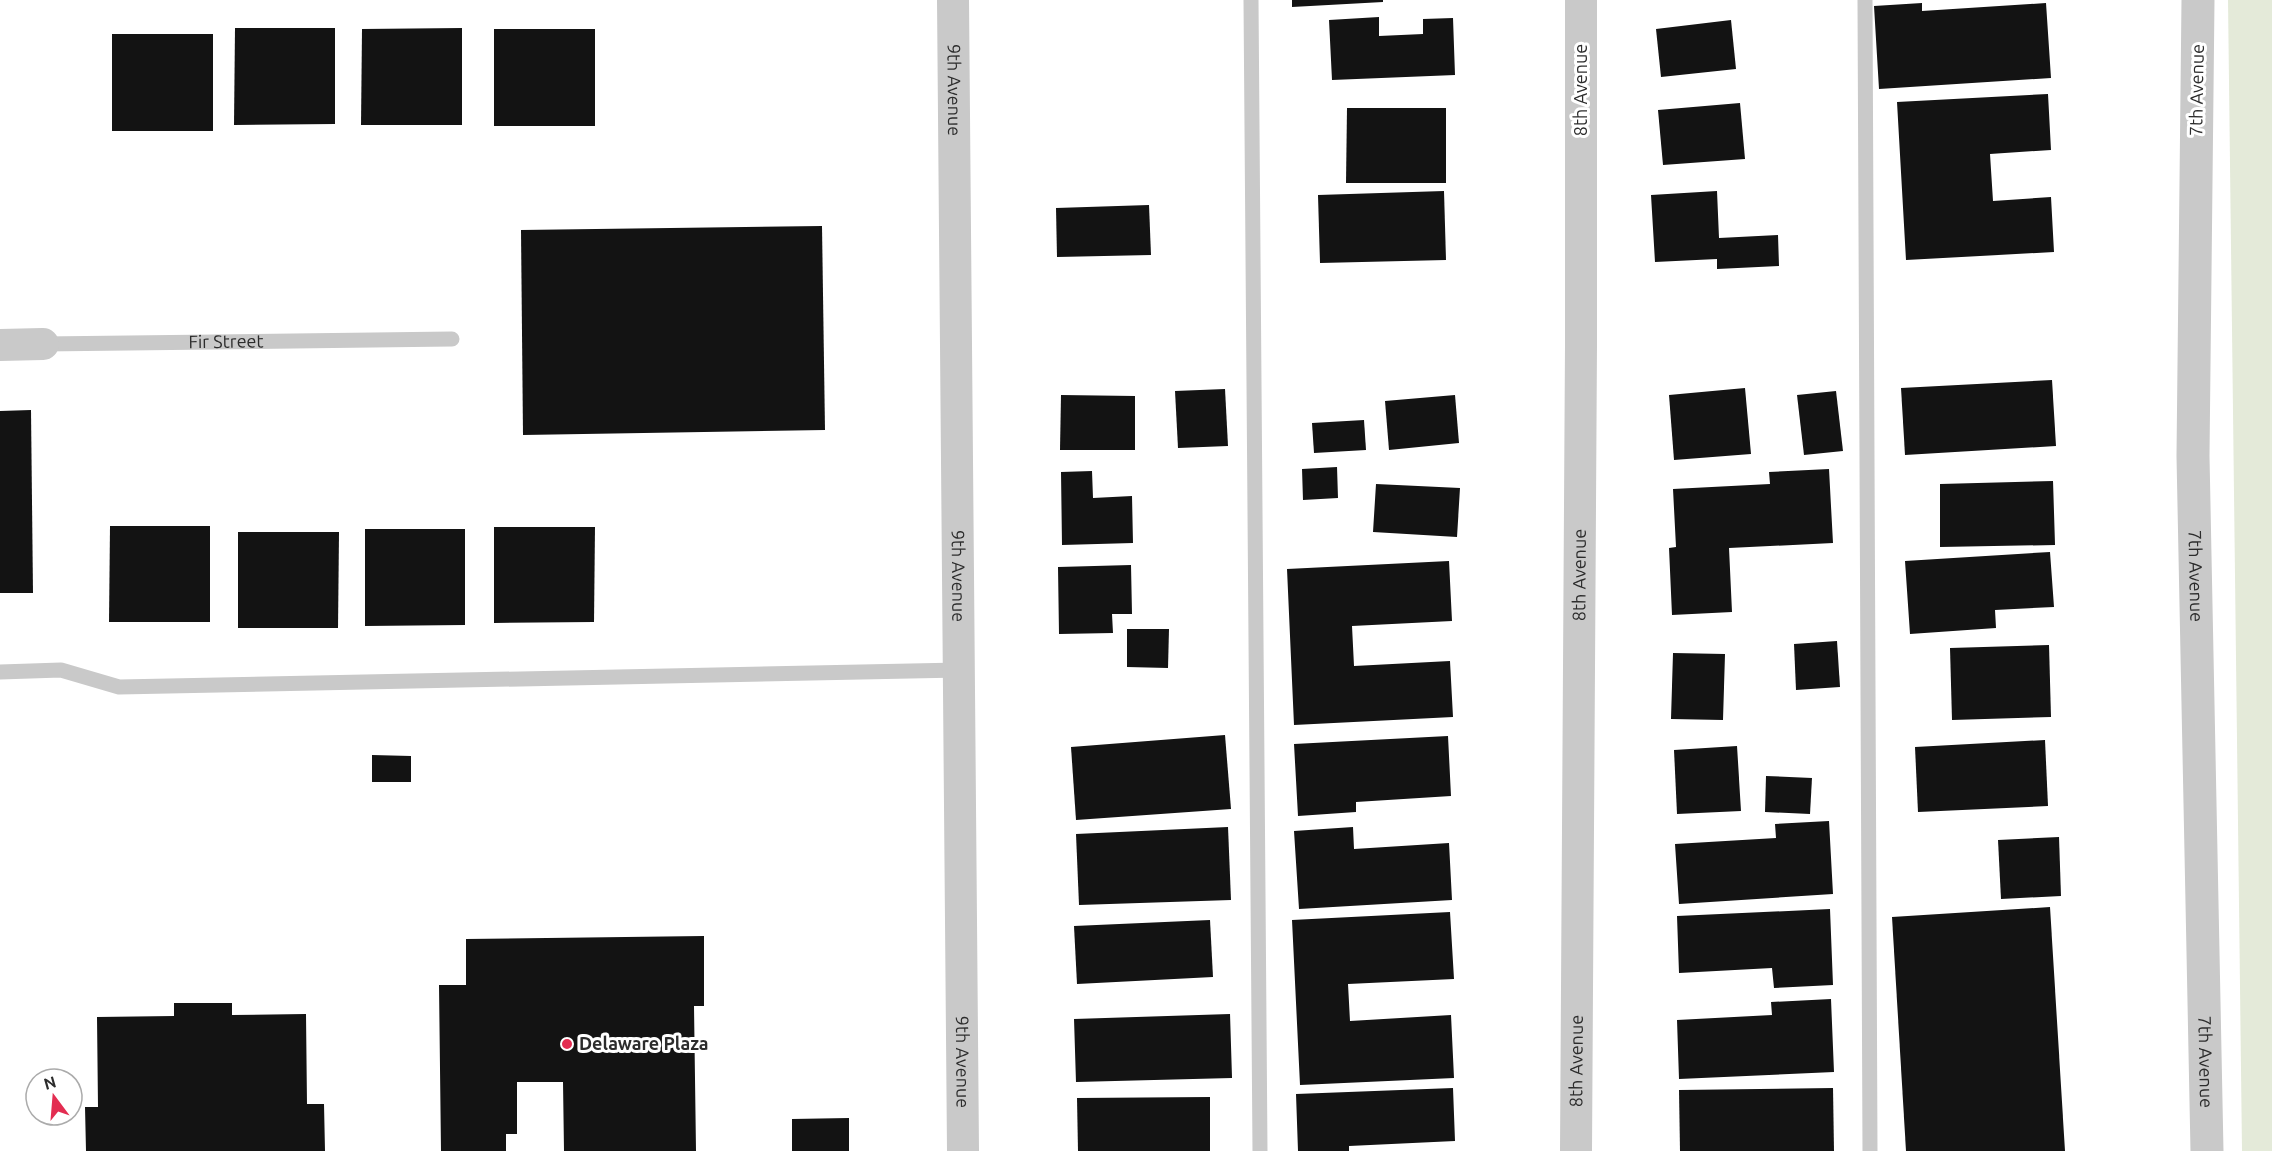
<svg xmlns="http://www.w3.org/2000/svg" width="2272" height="1151" font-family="Ubuntu,sans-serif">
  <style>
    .green { fill: #e4ead9 }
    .building { fill: #131313 }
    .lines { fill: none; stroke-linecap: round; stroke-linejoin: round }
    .service { stroke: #c9c9c9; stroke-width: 15 }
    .minor { stroke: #c9c9c9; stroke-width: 32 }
    .tertiary { stroke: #c9c9c9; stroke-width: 33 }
    .poi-dot { fill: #e32d51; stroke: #fff; stroke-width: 2 }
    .labels { text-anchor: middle; stroke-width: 6; stroke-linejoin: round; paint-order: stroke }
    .street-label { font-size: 18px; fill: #2c2c2c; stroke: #fff }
    .poi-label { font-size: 18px; font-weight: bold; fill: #2c2c2c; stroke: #fff; text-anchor: start }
  </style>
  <rect width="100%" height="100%" fill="#fff"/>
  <polygon class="green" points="2228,0 2272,0 2272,1151 2242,1151"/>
  <g class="building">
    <polygon points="1292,0 1383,0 1383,2 1292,7"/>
    <polygon points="1922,3 1922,11 2046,3 2051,78 1879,89 1874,6"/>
    <polygon points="1379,17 1379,36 1423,34 1423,19 1453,18 1455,75 1332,80 1329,20"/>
    <polygon points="1731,20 1736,69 1661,77 1656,29"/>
    <polygon points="235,28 335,28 335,124 234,125"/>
    <polygon points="462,28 462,125 361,125 362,29"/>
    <rect x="494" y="29" width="101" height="97"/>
    <rect x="112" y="34" width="101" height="97"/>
    <polygon points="2048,94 2051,150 1990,154 1993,201 2051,197 2054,252 1906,260 1897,102"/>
    <polygon points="1740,103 1745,159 1663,165 1658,110"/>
    <polygon points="1347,108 1446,108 1446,183 1346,183"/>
    <polygon points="1444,191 1446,260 1320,263 1318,195"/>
    <polygon points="1717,191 1719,238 1778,235 1779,266 1717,269 1717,259 1655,262 1651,195"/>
    <polygon points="1149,205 1151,255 1057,257 1056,208"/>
    <polygon points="822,226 825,430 523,435 521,230"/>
    <polygon points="2052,380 2056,446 1905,455 1901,388"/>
    <polygon points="1745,388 1751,454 1674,460 1669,395"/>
    <polygon points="1225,389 1228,446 1178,448 1175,391"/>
    <polygon points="1836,391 1843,451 1804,455 1797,395"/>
    <polygon points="1061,395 1135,396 1135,450 1060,450"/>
    <polygon points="1455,395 1459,443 1389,450 1385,401"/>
    <polygon points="31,410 33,593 0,593 0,411"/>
    <polygon points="1364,420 1366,450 1314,453 1312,423"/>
    <polygon points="1337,467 1338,498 1303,500 1302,469"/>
    <polygon points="1829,469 1833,543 1729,548 1732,612 1672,615 1669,548 1676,547 1673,489 1770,484 1769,472"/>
    <polygon points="1092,471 1093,498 1132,496 1133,543 1062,545 1061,472"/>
    <polygon points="2053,481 2055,545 1940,547 1940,484"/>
    <polygon points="1376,484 1460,488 1457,537 1373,532"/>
    <polygon points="110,526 210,526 210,622 109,622"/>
    <polygon points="494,527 595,527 594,622 494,623"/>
    <polygon points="365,529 465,529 465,625 365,626"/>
    <polygon points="238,532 339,532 338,628 238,628"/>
    <polygon points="2050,552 2054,607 1995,610 1996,628 1910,634 1905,561"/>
    <polygon points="1449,561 1452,621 1352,626 1354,666 1450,661 1453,717 1294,725 1287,569"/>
    <polygon points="1131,565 1132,614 1112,614 1113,633 1059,634 1058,567"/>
    <polygon points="1127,629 1169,629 1168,668 1127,667"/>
    <polygon points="1837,641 1840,687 1796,690 1794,644"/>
    <polygon points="2049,645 2051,717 1952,720 1950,648"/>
    <polygon points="1673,653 1725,654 1723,720 1671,719"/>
    <polygon points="1225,735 1231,809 1076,820 1071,747"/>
    <polygon points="1448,736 1451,796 1356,802 1356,812 1298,816 1294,744"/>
    <polygon points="2045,740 2048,806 1918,812 1915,747"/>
    <polygon points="1737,746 1741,811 1677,814 1674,750"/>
    <polygon points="372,755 411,756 411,782 372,782"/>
    <polygon points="1766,776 1812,778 1810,814 1765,812"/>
    <polygon points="1829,821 1833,894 1679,904 1675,844 1776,838 1775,824"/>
    <polygon points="1228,827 1231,900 1079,905 1076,834"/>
    <polygon points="1353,827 1354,849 1449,843 1452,900 1299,909 1294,831"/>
    <polygon points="2059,837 2061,896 2001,899 1998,840"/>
    <polygon points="2050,907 2065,1151 1906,1151 1892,917"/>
    <polygon points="1830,909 1833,985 1774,988 1772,968 1679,973 1677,916"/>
    <polygon points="1450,912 1454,979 1348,984 1350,1021 1451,1015 1454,1078 1300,1085 1292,920"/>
    <polygon points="1210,920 1213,977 1077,984 1074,926"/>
    <polygon points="704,936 704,1006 694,1006 696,1151 564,1151 563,1082 517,1082 517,1134 506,1134 506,1151 441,1151 439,985 466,985 466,939"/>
    <polygon points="1831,999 1834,1072 1679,1079 1677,1020 1772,1015 1771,1002"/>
    <polygon points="174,1003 232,1003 232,1015 306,1014 307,1104 324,1104 325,1151 86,1151 85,1107 98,1107 97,1017 174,1016"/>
    <polygon points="1230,1014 1232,1078 1076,1082 1074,1019"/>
    <polygon points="1453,1088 1455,1141 1349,1146 1349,1151 1298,1151 1296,1094"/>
    <polygon points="1833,1088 1834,1151 1680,1151 1679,1090"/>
    <polygon points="1210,1097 1210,1151 1078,1151 1077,1098"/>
    <polygon points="849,1118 849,1151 792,1151 792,1119"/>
  </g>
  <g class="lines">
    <g class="service">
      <polyline points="1251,0 1260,1151"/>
      <polyline points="1865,0 1870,1151"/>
      <path id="s1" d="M 43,344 L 452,339"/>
      <polyline points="0,672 61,670 119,687 960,670"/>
    </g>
    <g class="minor">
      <path id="s2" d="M 953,0 L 963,1151"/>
      <polyline points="0,345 43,344"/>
      <path id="s3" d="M 1576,1151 L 1581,345 L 1581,0"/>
    </g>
    <path class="tertiary" id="s4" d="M 2198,0 L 2193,456 L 2207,1151"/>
  </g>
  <circle class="poi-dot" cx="567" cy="1044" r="6"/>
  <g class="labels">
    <g class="street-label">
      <text dy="6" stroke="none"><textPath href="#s2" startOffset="90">9th Avenue</textPath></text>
      <text transform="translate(1581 90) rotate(-90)" y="6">8th Avenue</text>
      <text transform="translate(2197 90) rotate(-89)" y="6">7th Avenue</text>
      <text dy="6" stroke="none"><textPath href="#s1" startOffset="183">Fir Street</textPath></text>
      <text dy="6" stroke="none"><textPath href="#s2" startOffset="576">9th Avenue</textPath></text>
      <text dy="6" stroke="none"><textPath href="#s3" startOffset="576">8th Avenue</textPath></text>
      <text dy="6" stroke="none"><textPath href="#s4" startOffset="576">7th Avenue</textPath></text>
      <text dy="6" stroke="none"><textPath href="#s2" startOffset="1062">9th Avenue</textPath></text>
      <text dy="6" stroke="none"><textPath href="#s3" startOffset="90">8th Avenue</textPath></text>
      <text dy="6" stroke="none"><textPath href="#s4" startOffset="1062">7th Avenue</textPath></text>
    </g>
    <g class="poi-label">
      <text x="579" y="1050">Delaware Plaza</text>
    </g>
  </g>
  <g transform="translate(54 1097) rotate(344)"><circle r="28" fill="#ffffff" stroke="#ababab" stroke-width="1.5"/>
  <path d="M0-4.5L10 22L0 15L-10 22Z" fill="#e32d51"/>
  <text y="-9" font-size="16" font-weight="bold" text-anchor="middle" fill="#2c2c2c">N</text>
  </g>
</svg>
